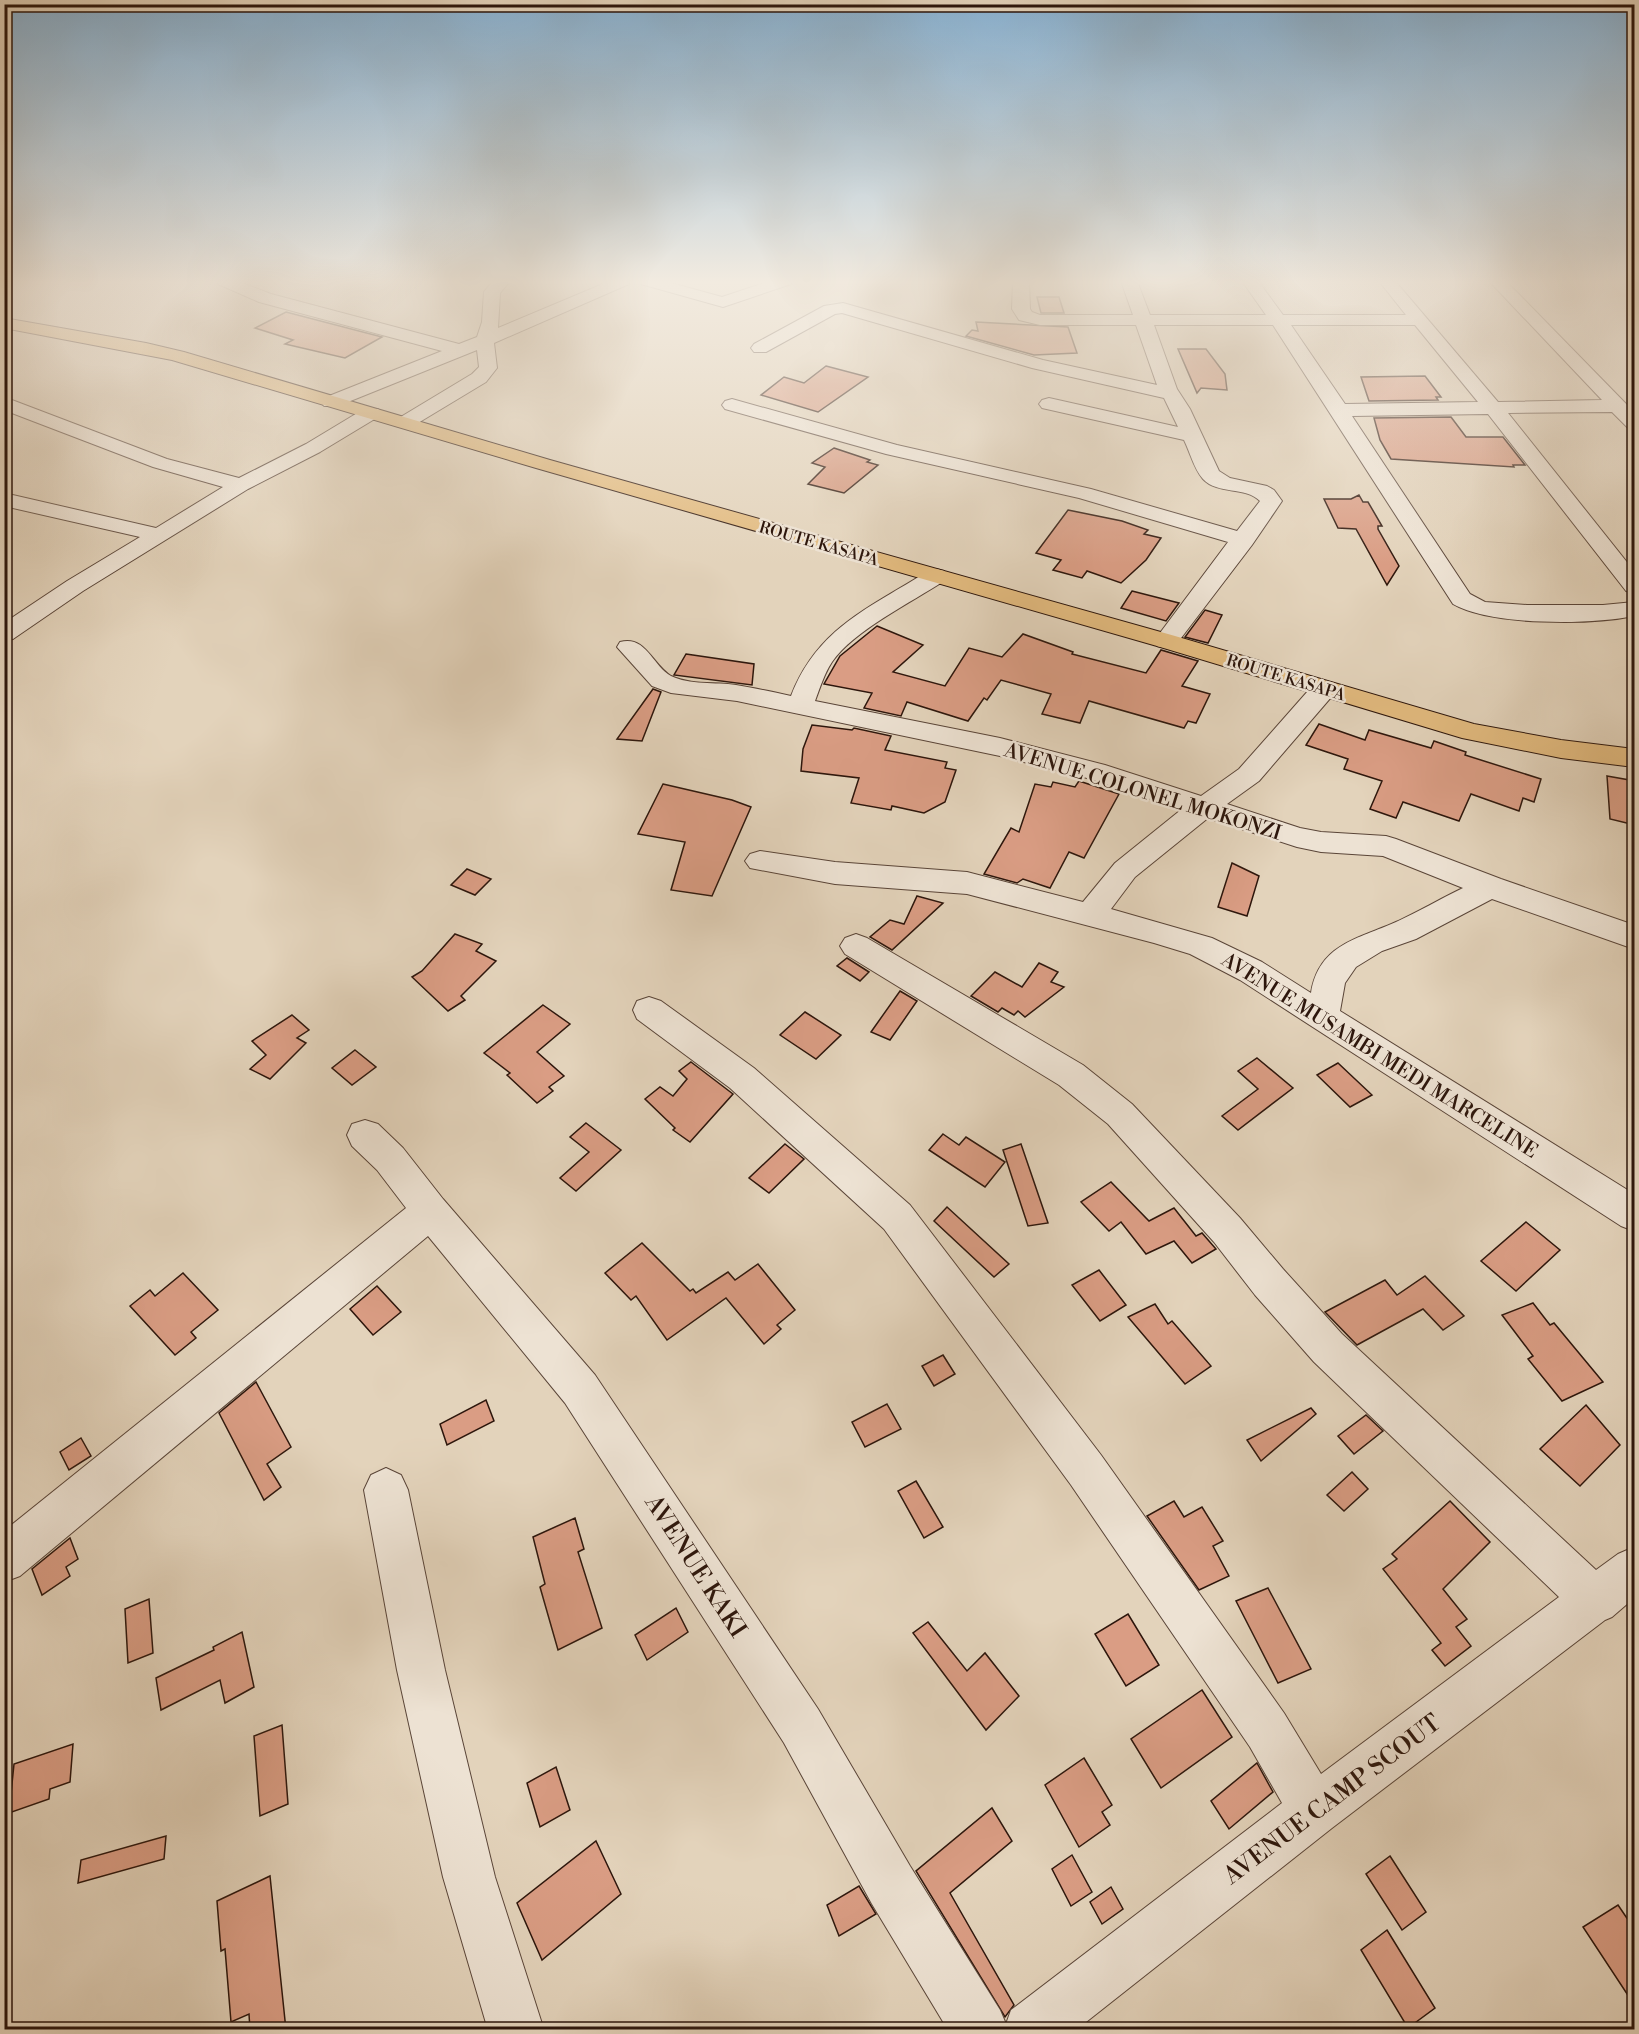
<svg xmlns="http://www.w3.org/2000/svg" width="1639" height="2034" font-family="'Libre Bodoni',serif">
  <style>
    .building { fill: #da9d84; stroke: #2d160c; stroke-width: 1.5 }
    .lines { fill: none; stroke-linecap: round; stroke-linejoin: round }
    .minor-casing { stroke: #5a4538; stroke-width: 2 }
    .major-casing { stroke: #2d160c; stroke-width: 2 }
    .minor { fill: #ede2d3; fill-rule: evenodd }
    .major { fill: #e2ba7e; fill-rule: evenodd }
    .labels { text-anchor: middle; stroke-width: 5; stroke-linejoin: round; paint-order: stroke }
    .far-street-label { font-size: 16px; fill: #2d160c; stroke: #ede2d3 }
    .street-label { font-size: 20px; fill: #2d160c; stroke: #ede2d3 }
    .near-street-label { font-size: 24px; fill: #2d160c; stroke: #ede2d3 }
  </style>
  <rect width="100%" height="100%" fill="#e3d3bb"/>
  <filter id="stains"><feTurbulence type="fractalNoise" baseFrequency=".00333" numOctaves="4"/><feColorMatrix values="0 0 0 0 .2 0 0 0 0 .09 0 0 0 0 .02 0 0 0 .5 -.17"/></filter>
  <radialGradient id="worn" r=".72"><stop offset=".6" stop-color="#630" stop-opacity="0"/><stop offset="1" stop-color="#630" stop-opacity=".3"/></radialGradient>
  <g class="building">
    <polygon points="1037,297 1059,297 1064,313 1041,313"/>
    <polygon points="286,312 382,337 345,358 285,344 293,340 255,328"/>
    <polygon points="976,322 1068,327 1077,353 1034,355 966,336 972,330 978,331"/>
    <polygon points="1178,349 1206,349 1225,374 1227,390 1201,388 1197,393"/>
    <polygon points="826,366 868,377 818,412 761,395 784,377 804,383"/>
    <polygon points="1425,376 1441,397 1436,397 1438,400 1369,401 1361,377"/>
    <polygon points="1451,417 1466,437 1503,437 1525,465 1513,465 1514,467 1391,459 1380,440 1374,418"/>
    <polygon points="834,448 870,460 867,462 878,465 844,493 808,484 825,467 812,463"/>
    <polygon points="1359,495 1363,502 1368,502 1382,526 1378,526 1378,529 1399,566 1387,585 1356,529 1338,528 1324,499 1351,499"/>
    <polygon points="1068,510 1122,521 1148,530 1144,534 1161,538 1146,560 1121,583 1087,571 1082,578 1053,570 1061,560 1036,553"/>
    <polygon points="1132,591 1179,603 1166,621 1121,608"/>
    <polygon points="1205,610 1222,615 1208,643 1185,637"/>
    <polygon points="877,626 923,645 893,672 945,686 969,648 1002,657 1023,634 1073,652 1072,654 1146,673 1161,650 1198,661 1182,686 1210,694 1196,723 1188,721 1184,728 1089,701 1080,723 1042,714 1051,694 1001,680 987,700 984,698 968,721 907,702 901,716 864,708 872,693 824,684 840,656"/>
    <polygon points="686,654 754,664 752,685 674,675"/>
    <polygon points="653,689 661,692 642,741 617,739"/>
    <polygon points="1319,724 1365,740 1369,730 1431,748 1434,741 1466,752 1465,755 1541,779 1534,802 1523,798 1519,811 1471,794 1459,821 1403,802 1396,818 1370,809 1382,781 1344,769 1348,759 1306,745"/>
    <polygon points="812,725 852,730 854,728 891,736 885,750 947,762 945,768 956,770 945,802 924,813 892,806 891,810 851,803 859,778 801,771 803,749"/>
    <polygon points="1607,776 1635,781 1635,825 1610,819"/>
    <polygon points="1079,781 1119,794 1084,858 1069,852 1050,888 1023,879 1017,883 984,874 1011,828 1019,832 1035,784 1051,787 1053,782 1075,787"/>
    <polygon points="663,784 732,800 751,807 712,896 671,890 685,842 638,834"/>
    <polygon points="1232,863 1259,876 1247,916 1218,907"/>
    <polygon points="467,869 491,879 475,895 451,885"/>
    <polygon points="917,896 943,903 892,950 870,937 890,920 904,924"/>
    <polygon points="455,934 482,944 476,951 496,961 461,996 465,1000 448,1011 412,977 422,971"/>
    <polygon points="847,958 869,972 860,981 837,966"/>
    <polygon points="1039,963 1058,972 1051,982 1064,987 1025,1017 1018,1011 1014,1015 1002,1008 998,1012 971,996 995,972 1022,987"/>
    <polygon points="900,991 917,1001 890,1040 871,1032"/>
    <polygon points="543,1005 570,1024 537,1052 564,1076 549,1087 553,1091 537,1103 507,1075 510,1073 484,1053"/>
    <polygon points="805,1012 841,1035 816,1059 780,1035"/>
    <polygon points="292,1015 309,1030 297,1038 306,1043 270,1079 250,1069 266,1055 252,1041"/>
    <polygon points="355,1050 376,1067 352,1085 332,1068"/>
    <polygon points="1257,1058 1293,1088 1238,1130 1222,1116 1258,1089 1238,1071"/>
    <polygon points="691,1062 733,1094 690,1142 673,1130 675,1128 645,1099 660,1087 673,1096 687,1079 679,1071"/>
    <polygon points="1338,1063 1372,1095 1350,1107 1317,1075"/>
    <polygon points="586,1123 621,1150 576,1191 560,1178 589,1152 570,1137"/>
    <polygon points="943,1134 959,1145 966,1137 1005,1162 985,1187 929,1150"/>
    <polygon points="785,1144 804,1159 769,1193 749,1178"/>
    <polygon points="1021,1144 1048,1223 1028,1226 1003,1150"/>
    <polygon points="1111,1182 1149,1221 1174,1208 1196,1236 1202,1233 1216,1249 1192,1263 1174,1241 1146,1254 1121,1222 1109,1231 1081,1202"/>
    <polygon points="947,1207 1009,1264 994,1277 934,1221"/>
    <polygon points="1526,1222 1560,1250 1516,1291 1481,1261"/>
    <polygon points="642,1243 690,1291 693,1289 696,1293 728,1272 735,1280 758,1264 795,1310 777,1325 781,1329 764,1344 726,1298 667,1340 636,1296 631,1300 605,1273"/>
    <polygon points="1099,1270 1126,1305 1100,1321 1072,1285"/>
    <polygon points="183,1273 218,1310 191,1332 196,1338 175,1355 130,1306 150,1290 155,1296"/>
    <polygon points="1425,1276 1464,1316 1443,1330 1423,1309 1357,1345 1325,1312 1385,1280 1397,1295"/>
    <polygon points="377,1286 401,1312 373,1335 350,1309"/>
    <polygon points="1533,1303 1550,1325 1554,1323 1603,1382 1562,1401 1528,1359 1533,1356 1502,1315"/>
    <polygon points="1155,1304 1168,1324 1172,1321 1211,1366 1185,1384 1128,1317"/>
    <polygon points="943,1355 955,1374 934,1386 922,1366"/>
    <polygon points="256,1382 291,1447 267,1464 281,1487 264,1500 219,1413"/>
    <polygon points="486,1400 494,1421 447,1445 440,1424"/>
    <polygon points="887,1404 901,1429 865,1447 852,1422"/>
    <polygon points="1586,1405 1620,1445 1580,1486 1540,1449"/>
    <polygon points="1311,1408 1316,1414 1261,1461 1247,1440"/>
    <polygon points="1366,1415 1383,1431 1354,1454 1338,1436"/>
    <polygon points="81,1438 91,1456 69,1470 60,1452"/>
    <polygon points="1352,1472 1368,1489 1344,1511 1327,1495"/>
    <polygon points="916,1481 943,1527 924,1538 898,1491"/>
    <polygon points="1174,1501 1184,1517 1202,1507 1223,1541 1213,1546 1229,1576 1199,1590 1147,1516"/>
    <polygon points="1450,1501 1490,1542 1443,1589 1467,1619 1456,1627 1471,1646 1445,1666 1432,1650 1441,1643 1383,1569 1397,1559 1392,1554"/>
    <polygon points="575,1518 584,1549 578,1552 602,1628 558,1650 540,1587 545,1584 533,1537"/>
    <polygon points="70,1538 78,1559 66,1567 70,1576 42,1595 32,1569"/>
    <polygon points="1268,1588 1311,1669 1278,1683 1236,1601"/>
    <polygon points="149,1599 153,1653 128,1663 125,1609"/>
    <polygon points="676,1608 688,1632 647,1660 635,1635"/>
    <polygon points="1128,1614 1159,1665 1126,1686 1095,1634"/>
    <polygon points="928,1622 967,1671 985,1653 1019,1696 986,1730 913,1633"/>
    <polygon points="242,1632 254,1687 225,1703 220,1680 161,1710 156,1678 214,1650 213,1647"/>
    <polygon points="1202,1690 1232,1737 1161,1788 1131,1739"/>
    <polygon points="282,1725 288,1804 260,1816 254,1736"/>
    <polygon points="73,1744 70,1782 50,1789 49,1799 9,1813 14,1764"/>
    <polygon points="1084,1758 1112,1805 1102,1812 1110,1825 1079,1847 1045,1785"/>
    <polygon points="1257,1763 1273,1792 1229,1829 1211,1801"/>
    <polygon points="556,1767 570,1810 540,1827 527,1783"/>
    <polygon points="992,1808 1012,1841 950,1893 1014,2005 1005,2017 916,1871"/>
    <polygon points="166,1836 164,1859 78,1883 81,1860"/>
    <polygon points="596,1841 621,1894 542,1960 517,1903"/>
    <polygon points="1072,1855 1092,1892 1071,1906 1052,1869"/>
    <polygon points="1390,1856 1426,1912 1402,1930 1366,1874"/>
    <polygon points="270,1876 286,2030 250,2030 249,2014 231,2022 225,1949 221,1951 217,1901"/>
    <polygon points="859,1886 876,1914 839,1936 827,1905"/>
    <polygon points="1111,1887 1123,1909 1102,1924 1090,1902"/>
    <polygon points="1618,1905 1635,1930 1635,2006 1583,1927"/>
    <polygon points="1387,1930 1435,2008 1408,2028 1361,1950"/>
  </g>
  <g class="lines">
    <defs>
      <g id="minor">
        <polygon points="216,281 237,281 271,294 459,344 477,337 482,322 484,292 493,281 510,281 500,293 498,328 610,281 631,281 629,284 494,343 497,368 486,382 413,426 399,426 396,422 399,418 472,374 479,367 477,350 338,406 324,406 321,402 324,398 442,351 259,302 218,284"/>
        <polygon points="639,281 664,281 722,297 770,281 793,281 791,284 723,307 641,284"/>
        <path d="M 1013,281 L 1029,281 L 1030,309 L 1032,312 L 1040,315 L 1133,315 L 1121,281 L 1137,281 L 1150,315 L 1266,315 L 1242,281 L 1258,281 L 1283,315 L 1406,315 L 1379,281 L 1395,281 L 1498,402 L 1602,400 L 1489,281 L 1506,281 L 1634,412 L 1634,429 L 1627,427 L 1612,412 L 1508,413 L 1634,571 L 1634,593 L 1626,591 L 1488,414 L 1352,416 L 1470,594 L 1485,602 L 1527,605 L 1603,605 L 1634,602 L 1634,616 C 1591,625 1491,626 1453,604 L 1273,325 L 1154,325 L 1177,389 L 1190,409 L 1219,471 L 1230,478 L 1267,486 L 1274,490 L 1282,501 L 1252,545 L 1175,646 L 1166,648 L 1157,646 L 1154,641 L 1228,542 L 1079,498 L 886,454 L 725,409 L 722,405 L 725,401 L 732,399 L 897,445 L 1091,489 L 1237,531 L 1260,501 C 1245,486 1218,495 1203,479 C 1194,469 1190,452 1184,440 L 1042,408 L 1039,404 L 1042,400 L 1049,398 L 1178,427 L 1164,398 L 1032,368 L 842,313 L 835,314 L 766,352 L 754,352 L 751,348 L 754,344 L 824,306 L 843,303 L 1043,360 L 1157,385 L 1136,325 L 1040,325 L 1019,320 L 1012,309 ZM 1291,325 L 1415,325 L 1478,402 L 1345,404 Z"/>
        <polygon points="4,397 167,459 239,478 306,444 364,409 378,409 381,413 378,417 320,452 248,489 83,591 13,639 4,641 4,623 67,581 140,537 4,506 4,493 156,528 223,487 153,467 4,410"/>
        <path d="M 936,569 L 944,571 L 948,576 L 944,581 C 912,602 853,631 832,662 C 824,674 820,688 815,701 L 1000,738 L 1105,765 L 1201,796 L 1239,769 L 1315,683 L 1324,681 L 1333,683 L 1337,689 L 1333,695 L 1259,781 L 1227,804 L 1300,828 L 1321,832 L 1386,836 L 1396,839 L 1501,879 L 1634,925 L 1634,949 L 1492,899 L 1416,939 L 1382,951 L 1356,967 L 1345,983 L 1340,1011 L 1634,1194 L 1634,1231 L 1621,1226 L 1240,980 L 1190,954 L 1154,943 L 967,894 L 835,884 L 750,868 L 745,861 L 750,854 L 760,851 L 835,862 L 967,872 L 1083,902 L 1115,863 L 1182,809 L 1087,778 L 1000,756 L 737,701 L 671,693 L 652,686 L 617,647 L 620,642 C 646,635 652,665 671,676 C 689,685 716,682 736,685 C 755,688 773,692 791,696 C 818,627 870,608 928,571 ZM 1208,818 L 1297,847 L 1321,852 L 1383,856 L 1463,888 C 1440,899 1418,912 1396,922 C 1358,939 1319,944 1311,993 L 1262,962 L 1212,938 L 1111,909 L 1135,877 Z"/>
        <polygon points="856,934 867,938 1083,1065 1132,1104 1240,1218 1283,1269 1342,1334 1596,1570 1618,1554 1634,1547 1634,1598 1612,1617 1605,1620 1332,1828 1076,2030 948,2030 872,1904 784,1743 565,1403 428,1236 20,1576 4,1582 4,1531 406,1208 377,1170 352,1146 347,1135 352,1124 365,1120 378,1124 403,1148 443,1199 595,1375 818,1709 910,1866 1000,2010 1006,2024 1011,2010 1282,1803 1250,1747 1071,1485 884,1229 730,1088 637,1019 633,1010 637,1001 649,997 661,1001 754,1068 910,1205 1101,1455 1284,1713 1321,1774 1559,1597 1314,1362 1255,1295 1214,1242 1108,1124 1059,1085 845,954 840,946 845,938"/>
        <polygon points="386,1468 401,1475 408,1490 445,1670 495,1877 544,2030 488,2030 443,1877 397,1670 364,1490 371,1475"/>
      </g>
      <polygon id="major" points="4,318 146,343 184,352 550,460 1175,636 1474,724 1561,740 1634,749 1634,767 1561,758 1462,738 1157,646 536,468 172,360 4,328"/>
    </defs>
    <use href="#minor" class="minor-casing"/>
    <use href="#major" class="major-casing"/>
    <use href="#minor" class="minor"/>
    <use href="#major" class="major"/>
  </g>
  <linearGradient id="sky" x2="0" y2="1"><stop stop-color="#89b4d6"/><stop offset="0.5" stop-color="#f2ebe0"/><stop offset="1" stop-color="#f2ebe0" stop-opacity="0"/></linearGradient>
  <rect width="1639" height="565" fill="url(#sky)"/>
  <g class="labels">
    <g class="far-street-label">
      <text transform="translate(819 543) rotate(16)" y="6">ROUTE KASAPA</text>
      <text transform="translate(1286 677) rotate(17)" y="6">ROUTE KASAPA</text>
    </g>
    <g class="street-label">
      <text transform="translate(1143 791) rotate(17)" y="7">AVENUE COLONEL MOKONZI</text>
      <text transform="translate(1380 1055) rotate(32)" y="7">AVENUE MUSAMBI MEDI MARCELINE</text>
    </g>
    <g class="near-street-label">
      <text transform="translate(696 1566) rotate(57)" y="8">AVENUE KAKI</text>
      <text transform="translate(1332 1799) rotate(-37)" y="8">AVENUE CAMP SCOUT</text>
    </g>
  </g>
  <rect width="1639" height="2034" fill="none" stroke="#e3d3bb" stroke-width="24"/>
  <rect x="6" y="6" width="1627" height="2022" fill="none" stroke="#2d160c" stroke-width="3"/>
  <rect x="12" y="12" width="1615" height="2010" fill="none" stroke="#2d160c" stroke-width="1.5"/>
  <rect width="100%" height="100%" filter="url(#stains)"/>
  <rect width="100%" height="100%" fill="url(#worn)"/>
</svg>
